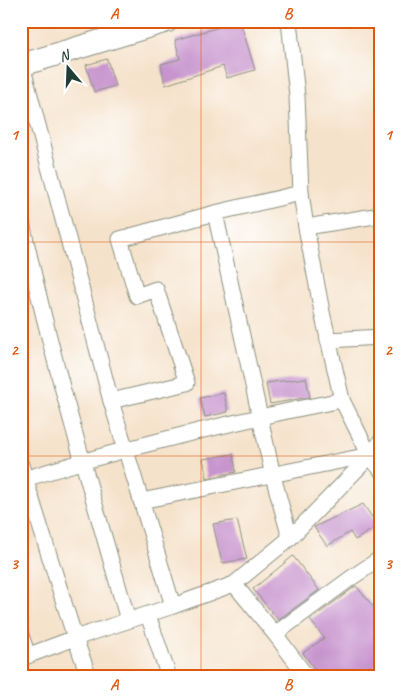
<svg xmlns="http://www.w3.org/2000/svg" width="402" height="698" font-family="Caveat,sans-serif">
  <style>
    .building { fill: #c794ce }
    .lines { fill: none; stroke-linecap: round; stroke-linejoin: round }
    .minor-casing { stroke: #8a907f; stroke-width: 17 }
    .secondary-casing { stroke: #8a907f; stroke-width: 24 }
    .minor { stroke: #fff; stroke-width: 15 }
    .secondary { stroke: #fff; stroke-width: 22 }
    .grid { fill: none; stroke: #de580e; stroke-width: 1; stroke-opacity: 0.55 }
    .neatline { fill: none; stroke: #de580e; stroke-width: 2 }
    .grid-label { font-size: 16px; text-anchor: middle; font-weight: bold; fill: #de580e }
  </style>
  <rect width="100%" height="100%" fill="#fff"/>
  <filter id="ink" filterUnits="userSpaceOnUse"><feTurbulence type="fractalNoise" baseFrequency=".02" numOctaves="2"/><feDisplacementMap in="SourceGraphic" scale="10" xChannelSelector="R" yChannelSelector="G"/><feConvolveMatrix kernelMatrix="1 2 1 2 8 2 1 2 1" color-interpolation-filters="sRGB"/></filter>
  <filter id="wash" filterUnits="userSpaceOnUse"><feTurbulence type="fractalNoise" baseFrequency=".0096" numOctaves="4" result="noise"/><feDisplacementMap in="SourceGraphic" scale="20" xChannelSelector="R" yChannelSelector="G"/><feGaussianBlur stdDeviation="1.12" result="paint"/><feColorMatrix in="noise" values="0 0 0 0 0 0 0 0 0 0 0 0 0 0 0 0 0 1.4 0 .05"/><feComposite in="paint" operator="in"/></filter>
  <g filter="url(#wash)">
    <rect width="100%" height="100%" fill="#f5e2ca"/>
    <g id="blocks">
      <g class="building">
        <polygon points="240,21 255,70 227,78 223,66 165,85 161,64 180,59 175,40"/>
        <polygon points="107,59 115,86 94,92 86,65"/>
        <polygon points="306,378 310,397 270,404 266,383"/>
        <polygon points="224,393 228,412 205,417 200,398"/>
        <polygon points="233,454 236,472 207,478 203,459"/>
        <polygon points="363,504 378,526 355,540 350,532 327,546 314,527"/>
        <polygon points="237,520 247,559 222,563 213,524"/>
        <polygon points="293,556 319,590 278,620 253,589"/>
        <polygon points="356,586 381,616 381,670 372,677 320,677 303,653 324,638 310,620"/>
      </g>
    </g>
  </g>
  <g filter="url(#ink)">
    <use href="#blocks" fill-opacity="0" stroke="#8a907f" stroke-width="1"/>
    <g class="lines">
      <defs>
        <g id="minor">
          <polyline points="289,21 297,96 301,193 306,227 322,312 342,400 370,456 381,470"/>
          <polyline points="22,65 111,401 173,606"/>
          <polyline points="215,213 273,476 290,538"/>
          <path d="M 21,218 C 50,354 90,487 128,620"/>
          <polyline points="306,227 381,215"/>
          <polyline points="328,340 381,337"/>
          <polyline points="111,401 187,383 156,289 137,296 120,239 215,213 301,193"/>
          <polyline points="21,465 75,638 89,677"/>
          <path d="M 21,480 C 127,447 234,421 342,400"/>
          <polyline points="141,501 370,455"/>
          <polyline points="234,584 275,634 307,677"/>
          <polyline points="148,615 169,677"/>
          <polyline points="275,634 351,578 381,558"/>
          <polyline points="21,635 28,656"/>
          <polyline points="21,658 75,638 173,606 234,584 290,538 370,456 381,441"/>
        </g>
        <polyline id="secondary" points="21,65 167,21"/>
      </defs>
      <use href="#minor" class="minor-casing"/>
      <use href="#secondary" class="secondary-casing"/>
      <use href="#minor" class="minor"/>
      <use href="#secondary" class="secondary"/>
    </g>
  </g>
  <path class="grid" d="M 201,21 L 201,677M 21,242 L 381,242M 21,456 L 381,456"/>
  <rect width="402" height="698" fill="none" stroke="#fff" stroke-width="55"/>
  <g transform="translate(68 68) rotate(341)" stroke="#ffffff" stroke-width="4" paint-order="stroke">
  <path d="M0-4L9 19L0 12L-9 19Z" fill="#1f3d34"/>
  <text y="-8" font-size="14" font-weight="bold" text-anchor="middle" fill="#1f3d34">N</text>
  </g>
  <rect x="28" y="28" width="346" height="642" class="neatline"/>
  <g class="grid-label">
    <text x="114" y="19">A</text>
    <text x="288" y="19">B</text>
    <text x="14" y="140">1</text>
    <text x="388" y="140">1</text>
    <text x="14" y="355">2</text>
    <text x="388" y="355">2</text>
    <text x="14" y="569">3</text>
    <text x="388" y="569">3</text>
    <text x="114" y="690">A</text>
    <text x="288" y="690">B</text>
  </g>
</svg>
